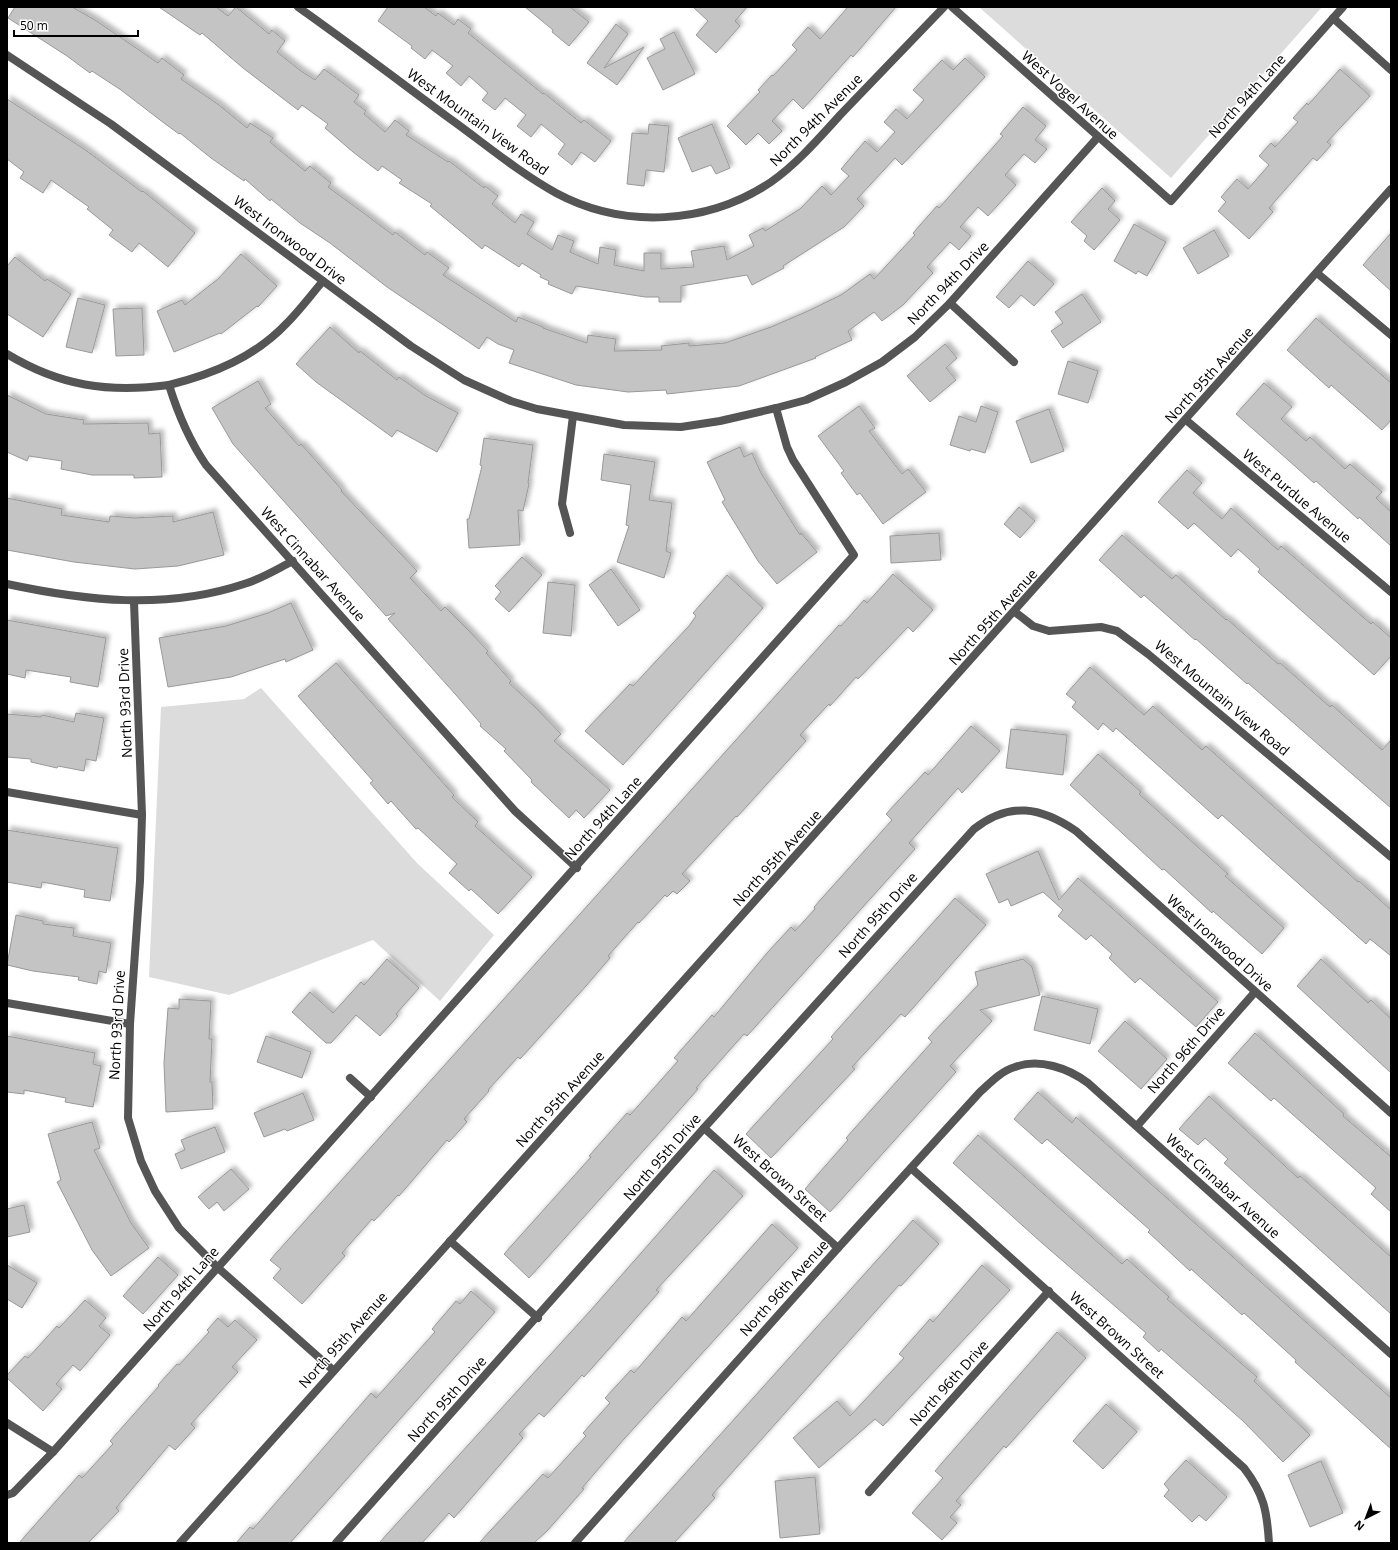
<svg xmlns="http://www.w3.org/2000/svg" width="1398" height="1550" font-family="'Open Sans',sans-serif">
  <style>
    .green { fill: #dcdcdc }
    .building { fill: #c4c4c4; stroke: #999; filter: url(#shadow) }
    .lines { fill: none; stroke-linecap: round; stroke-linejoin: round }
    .minor { stroke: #555; stroke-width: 8 }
    .tertiary { stroke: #555; stroke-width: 8 }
    .labels { text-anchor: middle; stroke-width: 3; stroke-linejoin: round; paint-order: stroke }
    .street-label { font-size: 14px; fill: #000; stroke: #fff }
  </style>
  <defs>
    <filter id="shadow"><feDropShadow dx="3.5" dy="-3.5" stdDeviation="2" flood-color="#0004"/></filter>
  </defs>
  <rect width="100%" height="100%" fill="#fff"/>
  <g class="green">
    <polygon points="979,7 1322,7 1171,178"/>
    <polygon points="261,688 417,863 494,935 440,1001 373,940 229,995 149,977 161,707 244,699"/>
  </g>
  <g class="building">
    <polygon points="15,7 72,7 95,20 158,63 162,58 184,75 181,79 219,105 247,128 250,123 273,138 270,142 305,171 310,166 331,183 328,187 365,214 393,235 395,232 425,255 427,252 449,268 443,275 516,322 518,317 543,327 543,328 587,343 588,335 616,339 614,351 662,350 661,346 689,343 689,346 725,343 771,327 808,311 841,295 870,274 874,279 915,235 913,233 937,206 939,208 1003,136 1000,134 1023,107 1046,126 1035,140 1047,149 1035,163 1024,154 1005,175 1016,185 988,216 978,207 960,227 971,236 959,250 950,242 927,267 933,273 903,305 882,321 874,312 848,331 852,340 815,357 816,358 739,386 667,394 666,390 628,392 576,385 509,363 514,350 498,344 487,337 479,349 387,287 330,243 300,223 271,199 270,201 245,179 244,181 211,158 180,133 179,134 164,123 121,90 92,71 90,73 67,56 8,18"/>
    <polygon points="159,7 216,7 228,16 236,7 269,34 272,30 285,41 277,52 301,71 315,80 324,69 359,95 354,102 366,111 364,114 385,132 395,120 409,131 406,135 448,162 449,161 484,188 485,186 498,196 492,204 515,223 521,214 534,222 527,234 552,250 558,235 574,241 570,252 598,264 600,247 616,250 614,265 644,271 644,253 661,253 661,269 694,267 691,251 724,246 727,260 754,246 749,235 763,228 765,231 800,209 822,186 831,195 849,176 841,169 865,141 877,152 895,132 884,122 896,109 907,119 924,100 913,90 942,60 953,70 965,58 985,77 902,165 895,158 857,199 864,206 844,227 783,266 784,268 752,285 747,275 681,286 681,302 659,302 659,297 645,297 576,286 572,294 548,284 549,281 540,277 541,275 522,263 519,267 485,245 482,249 430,206 432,204 399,183 402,180 382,166 378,171 353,152 325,128 328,124 302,105 298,110 243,68 202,33 200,35"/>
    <polygon points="388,7 424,7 436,16 438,13 454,25 458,19 471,29 468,33 543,94 544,93 581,123 584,120 611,141 595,162 581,152 572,165 558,154 565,144 541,124 531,137 517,126 526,115 505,98 495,110 482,100 488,93 469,76 461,86 446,73 453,66 432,50 425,59 411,48 412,46 378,21"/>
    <polygon points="525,7 570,7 589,22 569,46 552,32 553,30"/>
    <polygon points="693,7 747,7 735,21 740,26 716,53 696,35 708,21"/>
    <polygon points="848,7 896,7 853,57 851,55 803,109 793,99 772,121 782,131 769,144 758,133 746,145 727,126 760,92 758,90 772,75 773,76 797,50 792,45 808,27 820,39"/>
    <polygon points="616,24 628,34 604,68 644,47 617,85 587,63"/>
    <polygon points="674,32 695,74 663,90 647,58 665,49 660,39"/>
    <polygon points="1340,69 1370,96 1327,142 1331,145 1317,161 1313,158 1269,208 1273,212 1249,239 1218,211 1226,202 1221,197 1237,179 1248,189 1269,165 1259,156 1271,143 1275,147 1298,122 1293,118 1307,103 1308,105"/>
    <polygon points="7,99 84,149 142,192 143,191 195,233 168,267 139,243 132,252 109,235 113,230 87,209 89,207 51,180 43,193 20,178 24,172 7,159"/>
    <polygon points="649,124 669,126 664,172 646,170 644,186 627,184 632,133 648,134"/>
    <polygon points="712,124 730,168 716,174 711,165 692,172 678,138"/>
    <polygon points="1102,188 1115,201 1108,209 1120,220 1094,250 1084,241 1087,236 1071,222"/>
    <polygon points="1134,224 1166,242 1147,276 1138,271 1136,274 1114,261"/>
    <polygon points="1214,230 1229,256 1198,274 1183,248"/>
    <polygon points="1391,233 1391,291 1363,265"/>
    <polygon points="241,254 277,286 258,307 257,306 221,334 220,333 174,352 157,311 182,300 185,305 218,279"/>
    <polygon points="15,257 45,281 47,279 71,294 43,337 7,314 7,266"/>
    <polygon points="1028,261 1054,284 1034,306 1021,295 1009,308 996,297"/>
    <polygon points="1082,294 1101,322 1063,348 1051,331 1063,323 1055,312"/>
    <polygon points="78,298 105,305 92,353 66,347"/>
    <polygon points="142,308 144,355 116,356 113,309"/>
    <polygon points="1316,318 1391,383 1391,420 1382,430 1331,385 1329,388 1287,350"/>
    <polygon points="330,327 359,353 360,351 397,380 399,377 426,396 458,413 437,452 397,430 392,437 316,382 296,364"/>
    <polygon points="945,344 957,358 946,368 956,380 930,402 907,376"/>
    <polygon points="1068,361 1098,371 1088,403 1058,394"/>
    <polygon points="258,381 271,404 265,408 299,446 301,444 342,490 341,491 417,571 410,578 441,611 445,607 469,631 488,651 486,653 511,681 509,683 535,707 561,734 554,741 610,790 584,818 576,810 569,818 531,782 532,780 504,751 506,749 480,726 481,724 456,695 388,619 395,613 386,616 233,444 212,408"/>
    <polygon points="1264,383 1292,407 1281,419 1306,441 1310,437 1345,469 1350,464 1382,492 1376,498 1391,512 1391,546 1359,517 1358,519 1316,481 1314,483 1236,414"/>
    <polygon points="7,395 46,414 84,420 83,424 148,423 149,434 160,433 162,477 134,478 134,475 92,475 61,469 62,461 29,456 27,461 7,452"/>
    <polygon points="859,406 875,428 869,431 902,474 908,469 926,492 883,524 860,493 857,495 841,473 844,471 818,436"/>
    <polygon points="981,406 998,412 985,453 971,449 970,451 950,445 959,416 976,422"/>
    <polygon points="1049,409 1064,451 1031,463 1016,421"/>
    <polygon points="484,438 533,445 528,483 529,484 523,511 518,510 520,545 469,548 467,519 469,519 482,466 480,465"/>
    <polygon points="740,447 744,457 752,453 761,473 800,535 801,533 817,552 777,584 758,561 722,502 725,500 707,462"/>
    <polygon points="604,454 655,462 649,500 672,503 666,551 671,553 664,578 617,562 629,526 626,525 631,485 601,480"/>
    <polygon points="1187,470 1202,483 1193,493 1222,519 1231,508 1278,550 1281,546 1371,624 1373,622 1391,638 1391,656 1374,675 1258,572 1260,569 1238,549 1231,557 1194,523 1188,529 1158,502"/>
    <polygon points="7,498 62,509 61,515 109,522 110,516 134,518 173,516 173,522 213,512 224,555 178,566 135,569 74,562 7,550"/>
    <polygon points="1019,507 1035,521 1020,538 1004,524"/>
    <polygon points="939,533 941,560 891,563 890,536"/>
    <polygon points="1122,535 1172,579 1176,575 1226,620 1227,619 1278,664 1280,663 1330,707 1332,705 1382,750 1391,740 1391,808 1248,683 1247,684 1196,639 1195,640 1144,595 1141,598 1099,560"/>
    <polygon points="522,557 542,575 509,612 495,599 501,592 495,586"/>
    <polygon points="611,569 640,610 618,626 589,585"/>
    <polygon points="893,574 933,610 913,632 908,627 858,679 856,677 830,706 829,704 800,735 806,741 737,817 736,816 682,874 690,881 677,894 673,891 667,897 665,895 639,923 638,922 608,956 610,958 586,986 520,1059 518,1057 488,1090 489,1091 464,1119 467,1122 449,1142 447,1140 399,1196 398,1195 374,1221 372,1219 342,1253 345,1256 302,1304 273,1278 281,1269 270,1260 839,625 841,626 864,600 867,603"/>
    <polygon points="727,575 763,608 623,765 585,731 630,684 633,686 657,660 689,626 696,616 693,613"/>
    <polygon points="548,582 575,585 571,636 543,633"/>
    <polygon points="291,603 313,650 286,662 285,659 231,677 168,687 159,638 226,626 268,613"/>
    <polygon points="7,620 106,638 98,687 70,682 71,677 26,670 25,678 7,674"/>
    <polygon points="336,663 454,795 452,797 478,822 475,826 532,877 498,914 471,889 469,891 449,873 457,864 418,828 416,829 391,801 388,804 370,783 373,781 298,696"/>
    <polygon points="1090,667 1144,715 1153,706 1202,750 1206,746 1358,882 1359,881 1391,910 1391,956 1370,939 1366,944 1222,815 1218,819 1116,728 1113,732 1103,723 1098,730 1072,707 1076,702 1066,694"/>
    <polygon points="76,713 104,718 96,761 86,759 84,771 58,766 57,768 31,762 31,759 7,757 7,714 41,717 42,715 74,722"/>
    <polygon points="971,726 1000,751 962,793 958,788 909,843 915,849 747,1036 744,1034 696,1088 698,1089 661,1131 529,1278 504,1254 591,1157 589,1156 627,1113 630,1115 678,1061 674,1058 712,1015 714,1017 767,953 791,927 795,931 815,909 814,907 892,820 886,814 925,772 928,775"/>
    <polygon points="1011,729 1067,735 1063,775 1006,768"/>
    <polygon points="1098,754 1141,792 1139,794 1228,874 1225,876 1284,928 1262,954 1213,911 1212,913 1164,869 1162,870 1070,785"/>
    <polygon points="7,830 118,848 110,901 84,897 85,890 42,882 41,888 7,882"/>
    <polygon points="1038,851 1059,900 1078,878 1218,1002 1196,1027 1140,978 1135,983 1109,958 1112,954 1091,935 1086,940 1058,916 1063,910 1043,892 1011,906 1008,899 999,903 986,874"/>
    <polygon points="955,898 986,925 905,1017 901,1014 852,1067 855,1069 771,1158 746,1134 833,1039 831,1037"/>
    <polygon points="16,915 43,921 43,924 74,928 73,936 111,943 106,973 99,971 97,984 78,980 79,977 33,971 7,965"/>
    <polygon points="387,959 419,988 396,1014 398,1016 380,1036 356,1015 331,1043 326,1043 292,1012 310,992 333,1013 361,982 364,985"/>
    <polygon points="1023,959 1032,967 1040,995 980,1010 992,1021 950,1066 956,1072 830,1212 805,1189 848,1140 846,1138 932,1042 928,1038 978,985 975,972"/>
    <polygon points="1321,959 1368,1003 1371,1000 1391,1019 1391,1073 1297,986"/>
    <polygon points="1042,996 1098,1009 1090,1044 1034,1030"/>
    <polygon points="179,999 211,1001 209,1039 212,1039 210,1082 212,1082 213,1109 166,1112 164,1063 168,1008 179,1009"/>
    <polygon points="1125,1021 1167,1059 1141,1089 1098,1051"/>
    <polygon points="1255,1033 1344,1114 1343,1116 1391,1157 1391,1212 1371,1194 1376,1188 1274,1098 1271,1101 1228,1063"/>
    <polygon points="7,1036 95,1053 93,1064 101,1066 93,1107 65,1102 66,1098 24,1090 24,1094 7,1092"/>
    <polygon points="266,1036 311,1052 302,1078 257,1062"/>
    <polygon points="1038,1092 1072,1123 1076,1117 1391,1398 1391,1449 1295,1362 1296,1360 1244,1313 1242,1315 1191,1269 1190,1271 1148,1232 1150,1230 1047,1139 1042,1144 1014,1119"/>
    <polygon points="303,1093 314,1120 287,1131 285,1129 264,1137 254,1113"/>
    <polygon points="1209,1096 1298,1178 1300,1176 1391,1257 1391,1314 1224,1163 1228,1159 1205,1138 1198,1145 1179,1129"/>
    <polygon points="92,1122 100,1148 94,1150 131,1223 149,1248 111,1276 92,1250 57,1182 61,1180 48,1134"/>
    <polygon points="215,1127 225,1152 181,1169 175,1154 185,1150 181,1140"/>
    <polygon points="978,1135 1122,1264 1127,1259 1169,1297 1167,1299 1257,1377 1254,1381 1310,1435 1283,1462 1243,1421 1161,1349 1159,1352 1143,1337 1146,1333 1042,1243 953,1163"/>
    <polygon points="231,1169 249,1189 224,1211 217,1202 209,1209 198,1197"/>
    <polygon points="714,1170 743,1196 656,1290 659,1292 615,1342 584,1377 582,1375 544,1417 539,1413 519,1434 523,1438 454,1518 449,1513 422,1543 379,1543 591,1310"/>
    <polygon points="24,1205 30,1232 7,1237 7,1209"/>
    <polygon points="913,1220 939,1244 901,1286 899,1285 760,1441 712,1495 715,1498 674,1543 623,1543"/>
    <polygon points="772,1224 798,1248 624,1439 582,1488 584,1489 547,1531 534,1543 479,1543 543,1474 548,1478 586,1436 583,1433 610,1403 605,1398 631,1370 634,1373 682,1317 686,1321"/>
    <polygon points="158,1257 178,1275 143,1314 123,1296"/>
    <polygon points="7,1265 37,1283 22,1308 7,1299"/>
    <polygon points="982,1265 1010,1290 883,1426 875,1419 819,1468 793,1438 837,1401 850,1416 904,1358 899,1354 930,1319 933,1322"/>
    <polygon points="471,1291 495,1312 290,1543 236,1543 250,1527 253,1529 371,1393 376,1398 435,1332 432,1329 456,1301 460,1304"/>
    <polygon points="85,1300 106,1318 99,1326 110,1335 80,1371 73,1365 56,1384 62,1389 43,1411 7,1378 7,1375 25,1356 28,1358 57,1326 59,1328"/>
    <polygon points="218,1318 228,1327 235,1320 257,1340 232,1367 238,1372 191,1424 195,1428 175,1450 169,1445 116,1508 119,1511 88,1543 19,1543 79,1475 82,1478 113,1444 110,1441 159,1386 158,1385 177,1364 179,1365 209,1332 207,1330"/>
    <polygon points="1057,1332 1086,1358 1006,1448 1004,1446 956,1501 961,1505 950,1517 957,1523 942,1540 912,1513 943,1478 935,1471"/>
    <polygon points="1106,1404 1137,1432 1103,1469 1073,1441"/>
    <polygon points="1186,1460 1227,1497 1206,1521 1199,1515 1192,1522 1164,1496 1169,1490 1164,1484"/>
    <polygon points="1321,1461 1343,1513 1310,1527 1288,1475"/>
    <polygon points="815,1477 820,1534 780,1538 775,1481"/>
  </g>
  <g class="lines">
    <g class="minor">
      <path d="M 298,7 C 349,43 399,81 449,118 C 484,143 518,172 556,193 C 623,229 707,225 771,182 C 798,163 820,137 842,113 C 876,78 910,42 944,7"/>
      <polyline points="952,7 1171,201 1343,7"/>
      <polyline points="1333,18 1391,70"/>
      <polyline points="7,55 111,124 411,346 464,380 511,401 537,409 624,425 681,427 720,421 776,408 806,400 846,382 882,362 915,337 950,303 1098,137"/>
      <polyline points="1317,273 1391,335"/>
      <polyline points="950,303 1014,362"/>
      <path d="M 7,354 C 60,386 108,393 169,385 C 178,414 189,440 206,465 L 515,811 L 577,868"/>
      <path d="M 169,385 C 213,374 255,357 287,323 C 300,310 311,295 323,281"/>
      <polyline points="1186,420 1391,592"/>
      <polyline points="570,533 562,504 573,416"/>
      <path d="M 7,584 C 86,601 166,610 244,584 C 261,579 277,569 293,561"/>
      <polyline points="134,602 142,815 140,881 130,1024 128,1118 141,1161 155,1191 179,1228 217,1267 333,1370"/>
      <polyline points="1015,612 1033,626 1049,631 1101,627 1117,631 1148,654 1391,857"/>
      <polyline points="7,792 142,815"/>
      <polyline points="7,1003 130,1024"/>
      <polyline points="350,1078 371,1097"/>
      <polyline points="1137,1126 1255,992"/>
      <polyline points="704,1128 838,1248"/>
      <path d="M 911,1168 L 1244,1468 C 1264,1494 1267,1511 1269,1543"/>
      <polyline points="450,1241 538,1318"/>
      <polyline points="7,1423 53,1452"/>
      <polyline points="869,1492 1049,1291"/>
      <polyline points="7,1495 13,1493 53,1452 854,555 793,460 787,447 776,408"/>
      <path d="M 336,1543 L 704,1128 L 974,829 C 1010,801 1041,807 1076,831 L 1391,1113"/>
      <path d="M 575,1543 L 838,1248 L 980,1092 C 990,1083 1001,1071 1015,1067 C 1039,1058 1068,1068 1088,1083 L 1391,1354"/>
    </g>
    <path class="tertiary" d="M 180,1543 C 582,1090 990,643 1391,189"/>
  </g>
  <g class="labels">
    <g class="street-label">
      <text transform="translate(1070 95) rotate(42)" y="5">West Vogel Avenue</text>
      <text transform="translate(1247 96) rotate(-48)" y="5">North 94th Lane</text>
      <text transform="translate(816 120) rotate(-45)" y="5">North 94th Avenue</text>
      <text transform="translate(478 122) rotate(36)" y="5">West Mountain View Road</text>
      <text transform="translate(290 240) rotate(37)" y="5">West Ironwood Drive</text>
      <text transform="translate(948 283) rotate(-46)" y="5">North 94th Drive</text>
      <text transform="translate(1209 375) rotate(-48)" y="5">North 95th Avenue</text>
      <text transform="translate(1297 496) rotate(40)" y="5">West Purdue Avenue</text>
      <text transform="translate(313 564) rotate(48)" y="5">West Cinnabar Avenue</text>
      <text transform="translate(993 617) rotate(-48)" y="5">North 95th Avenue</text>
      <text transform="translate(1222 698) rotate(40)" y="5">West Mountain View Road</text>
      <text transform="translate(125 703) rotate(-92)" y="5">North 93rd Drive</text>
      <text transform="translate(603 818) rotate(-48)" y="5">North 94th Lane</text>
      <text transform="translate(777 858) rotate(-48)" y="5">North 95th Avenue</text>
      <text transform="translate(878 915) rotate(-48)" y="5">North 95th Drive</text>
      <text transform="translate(1220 943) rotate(42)" y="5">West Ironwood Drive</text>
      <text transform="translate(117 1025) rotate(-87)" y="5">North 93rd Drive</text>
      <text transform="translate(1186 1050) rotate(-49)" y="5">North 96th Drive</text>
      <text transform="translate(560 1099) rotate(-48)" y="5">North 95th Avenue</text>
      <text transform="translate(662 1157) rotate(-49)" y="5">North 95th Drive</text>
      <text transform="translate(780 1178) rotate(42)" y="5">West Brown Street</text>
      <text transform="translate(1223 1186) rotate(42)" y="5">West Cinnabar Avenue</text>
      <text transform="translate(784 1288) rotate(-48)" y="5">North 96th Avenue</text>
      <text transform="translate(181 1289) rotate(-49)" y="5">North 94th Lane</text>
      <text transform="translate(1117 1335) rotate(42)" y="5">West Brown Street</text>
      <text transform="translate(343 1340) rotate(-48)" y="5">North 95th Avenue</text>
      <text transform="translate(949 1383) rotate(-48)" y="5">North 96th Drive</text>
      <text transform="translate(447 1399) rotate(-48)" y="5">North 95th Drive</text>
    </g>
  </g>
  <rect width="1398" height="1550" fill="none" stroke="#000000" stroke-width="16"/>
  <g transform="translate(1366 1518) rotate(222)" stroke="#ffffff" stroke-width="3" paint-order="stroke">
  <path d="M0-3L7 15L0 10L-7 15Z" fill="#000000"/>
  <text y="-6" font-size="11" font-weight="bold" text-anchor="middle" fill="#000000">N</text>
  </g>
  <path d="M14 30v6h124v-6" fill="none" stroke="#000000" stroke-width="2"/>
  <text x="20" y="30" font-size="12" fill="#000000" stroke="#ffffff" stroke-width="3" paint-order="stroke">50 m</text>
</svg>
